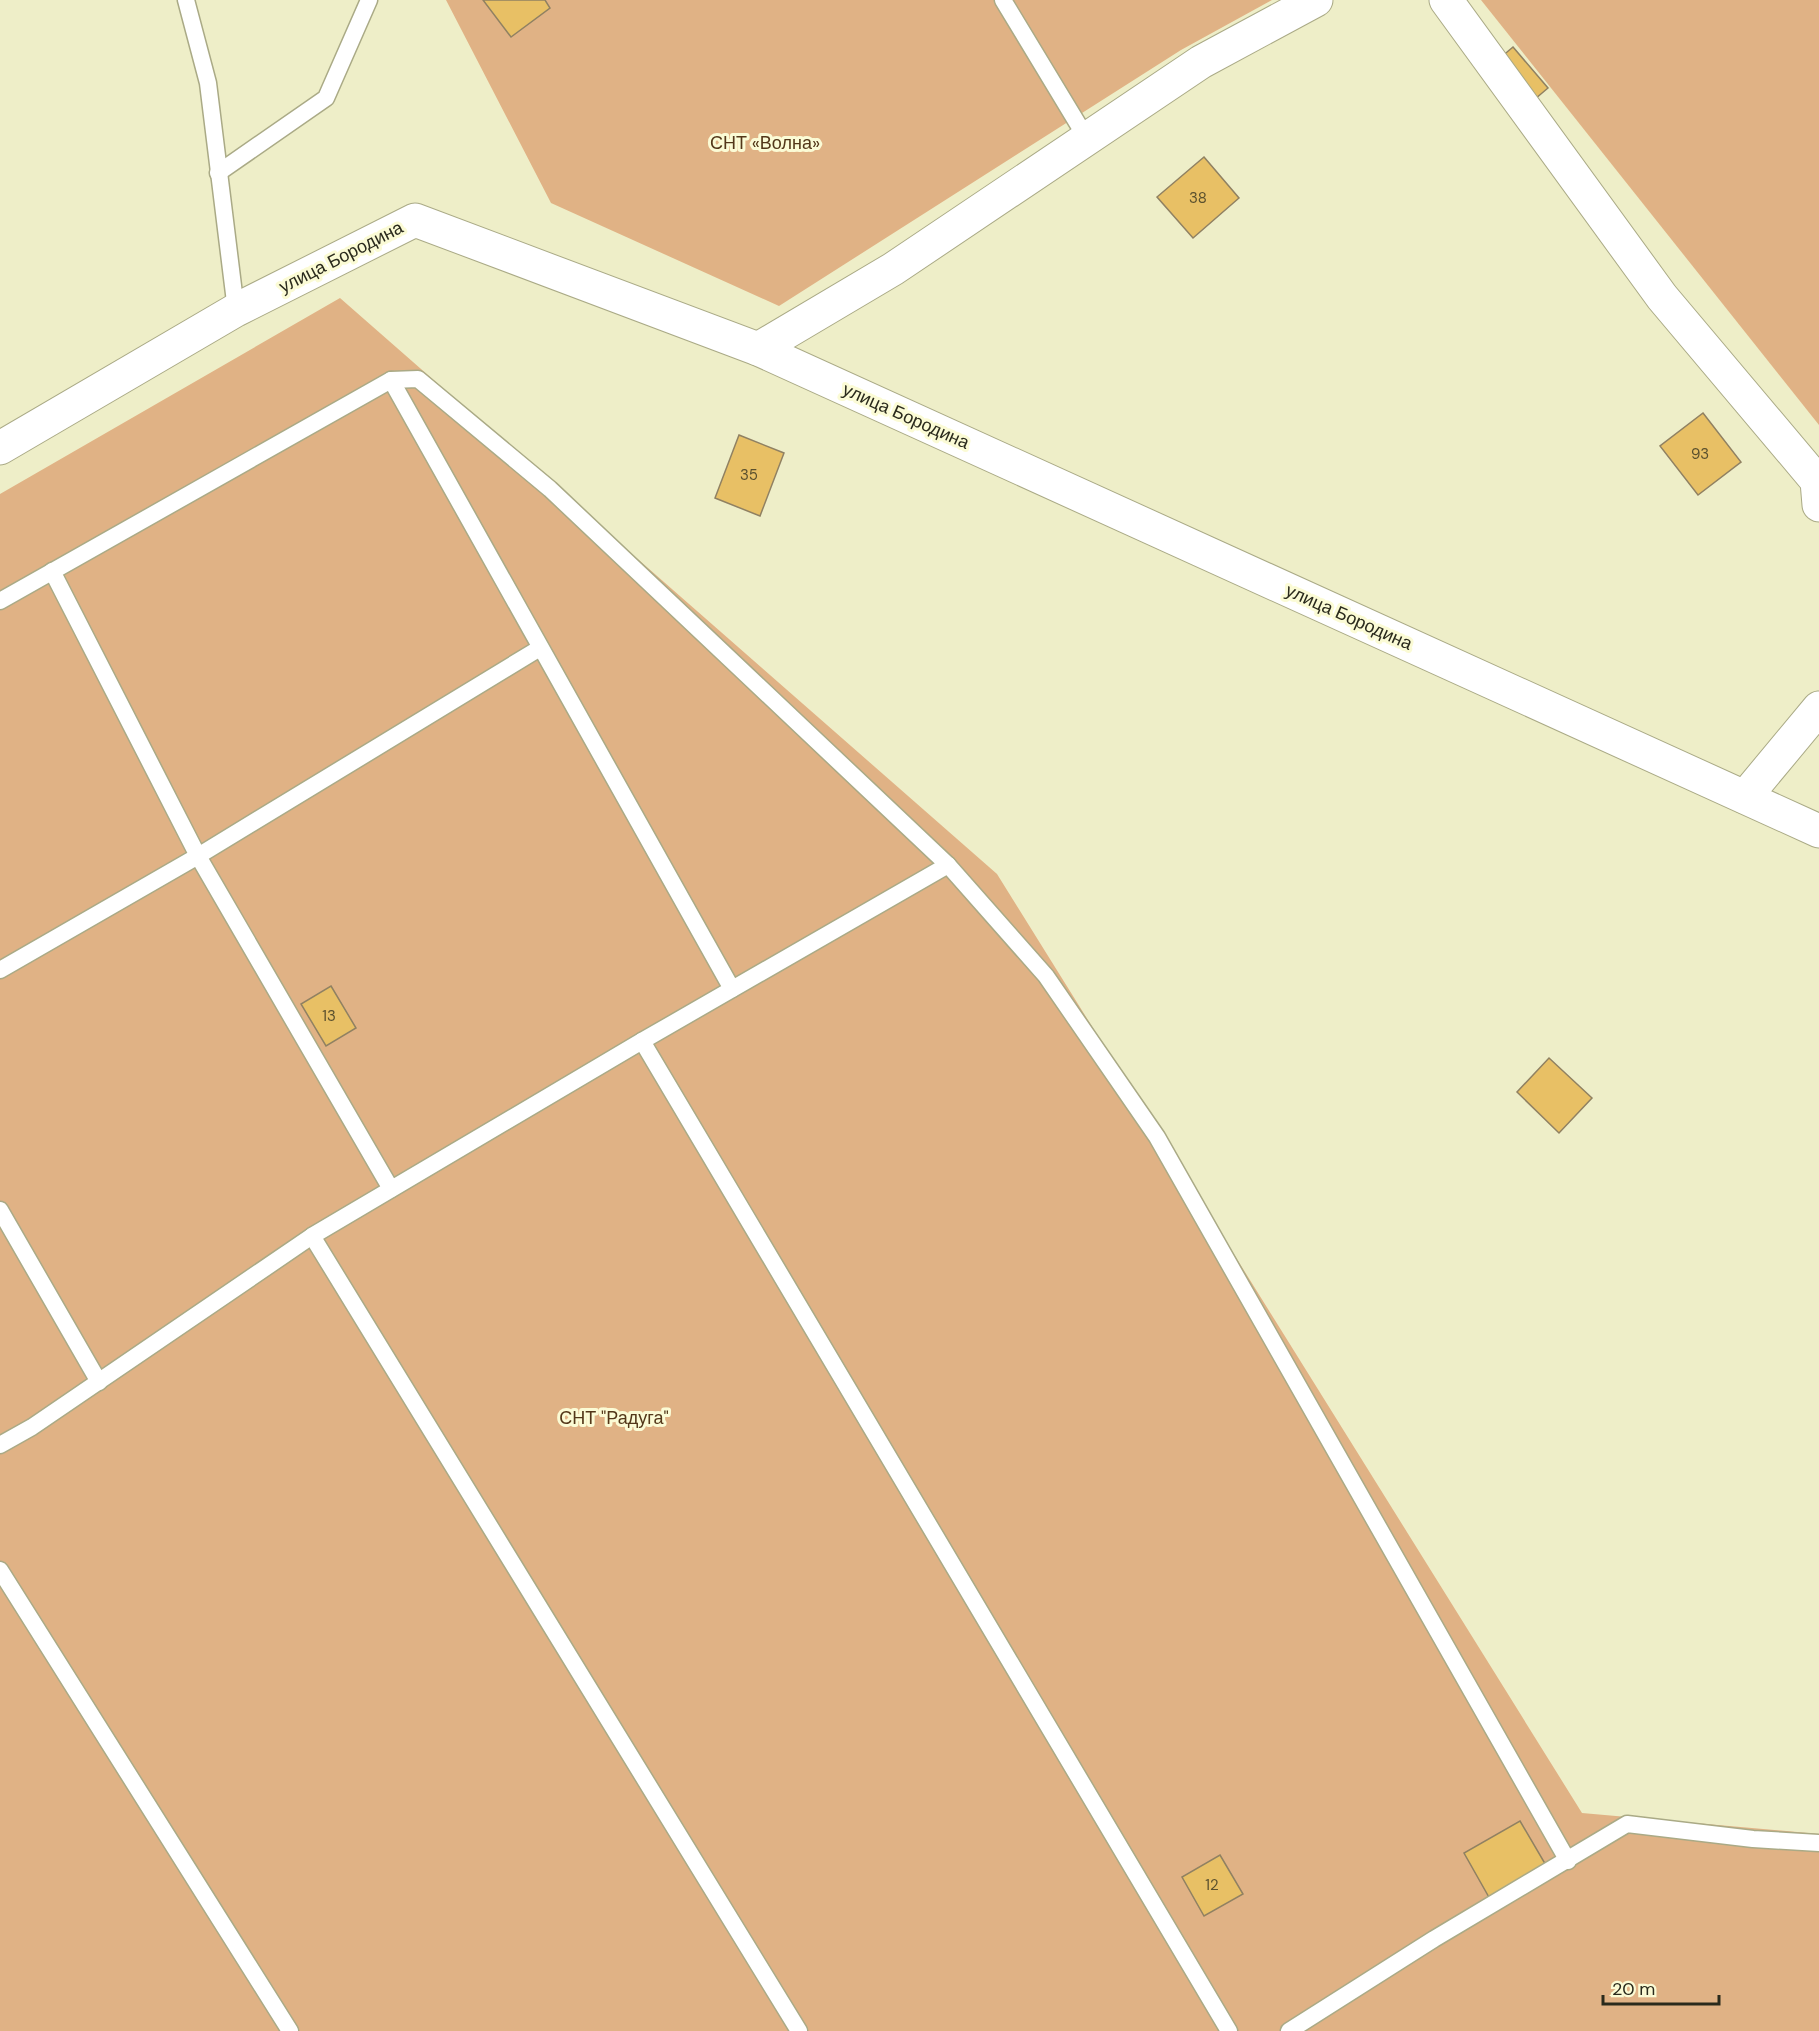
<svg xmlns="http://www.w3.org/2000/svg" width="1819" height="2031" font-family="'DM Sans',sans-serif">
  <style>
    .green { fill: #e0b285 }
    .building { fill: #e8c065; stroke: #908162; stroke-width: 1.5 }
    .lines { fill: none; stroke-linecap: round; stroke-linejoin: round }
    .lane-casing { stroke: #aaaa86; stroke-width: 19 }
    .street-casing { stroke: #aaaa86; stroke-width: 35 }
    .secondary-casing { stroke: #aaaa86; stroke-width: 35 }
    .lane { stroke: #fff; stroke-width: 16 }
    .street { stroke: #fff; stroke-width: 33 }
    .secondary { stroke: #fff; stroke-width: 33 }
    .labels { text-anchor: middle; stroke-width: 6; stroke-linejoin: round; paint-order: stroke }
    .number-label { font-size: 15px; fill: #5a502e }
    .park-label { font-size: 18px; fill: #533719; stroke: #fbfbd5 }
    .street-label { font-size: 18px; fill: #2a2a1c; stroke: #fbfbd5 }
  </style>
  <rect width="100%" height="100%" fill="#eeeec8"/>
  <g class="green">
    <polygon points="446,0 1272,0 1181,50 779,306 551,203"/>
    <polygon points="1481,0 1819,0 1819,425"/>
    <polygon points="340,298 997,874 1582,1813 1819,1834 1819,2031 0,2031 0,494"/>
  </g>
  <g class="building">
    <polygon points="483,0 545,0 550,8 511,37"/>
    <polygon points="1513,47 1548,88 1535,99 1500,58"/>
    <polygon points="1204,157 1239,198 1193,238 1157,197"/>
    <polygon points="1703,413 1741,462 1698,495 1660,446"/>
    <polygon points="739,435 784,453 760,516 715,498"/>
    <polygon points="331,986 356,1028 326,1046 301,1004"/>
    <polygon points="1549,1058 1592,1098 1559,1133 1517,1092"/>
    <polygon points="1520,1821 1547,1867 1490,1899 1464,1853"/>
    <polygon points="1220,1855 1243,1894 1204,1916 1182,1877"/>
  </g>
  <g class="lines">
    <defs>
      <g id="lane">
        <polyline points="186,0 208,83 236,310"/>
        <polyline points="1003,0 1087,139"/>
        <polyline points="218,173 326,98 369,0"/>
        <polyline points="391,380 732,989"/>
        <polyline points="52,571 198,856 391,1189"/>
        <polyline points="0,601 391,380 418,379 550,489 948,865 1046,976 1157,1137 1568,1861"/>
        <polyline points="0,970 198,856 540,648"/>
        <polyline points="642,1041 1229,2031"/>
        <polyline points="0,1210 99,1382"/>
        <polyline points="312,1236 799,2031"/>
        <polyline points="0,1445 32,1427 312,1236 642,1041 948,865"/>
        <polyline points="0,1570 290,2031"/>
        <polyline points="1289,2031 1434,1939 1627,1824 1753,1839 1819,1843"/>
      </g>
      <g id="street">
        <polyline points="1446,0 1662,297 1817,481 1819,505"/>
        <polyline points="758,349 893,269 1201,62 1316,0"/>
        <polyline points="1745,797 1819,708"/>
      </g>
      <polyline id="secondary" points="0,448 236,310 415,220 758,349 1819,831"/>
    </defs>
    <use href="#lane" class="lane-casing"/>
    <use href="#street" class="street-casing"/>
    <use href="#secondary" class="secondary-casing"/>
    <use href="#lane" class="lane"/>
    <use href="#street" class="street"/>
    <use href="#secondary" class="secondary"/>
  </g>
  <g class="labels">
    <g class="number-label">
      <text x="1198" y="203">38</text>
      <text x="1700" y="459">93</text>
      <text x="749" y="480">35</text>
      <text x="329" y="1021">13</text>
      <text x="1212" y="1890">12</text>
    </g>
    <g class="park-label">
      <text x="765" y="149">СНТ «Волна»</text>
      <text x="614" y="1424">СНТ "Радуга"</text>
    </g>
    <g class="street-label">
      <text transform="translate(341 257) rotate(-27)" y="6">улица Бородина</text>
      <text transform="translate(906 416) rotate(24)" y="6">улица Бородина</text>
      <text transform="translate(1349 617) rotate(24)" y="6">улица Бородина</text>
    </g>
  </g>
  <path d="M1603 1995v9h116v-9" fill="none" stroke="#2a2a1c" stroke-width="3"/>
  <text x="1612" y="1995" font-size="18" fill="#2a2a1c" stroke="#fbfbd5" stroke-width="4.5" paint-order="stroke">20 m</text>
</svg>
